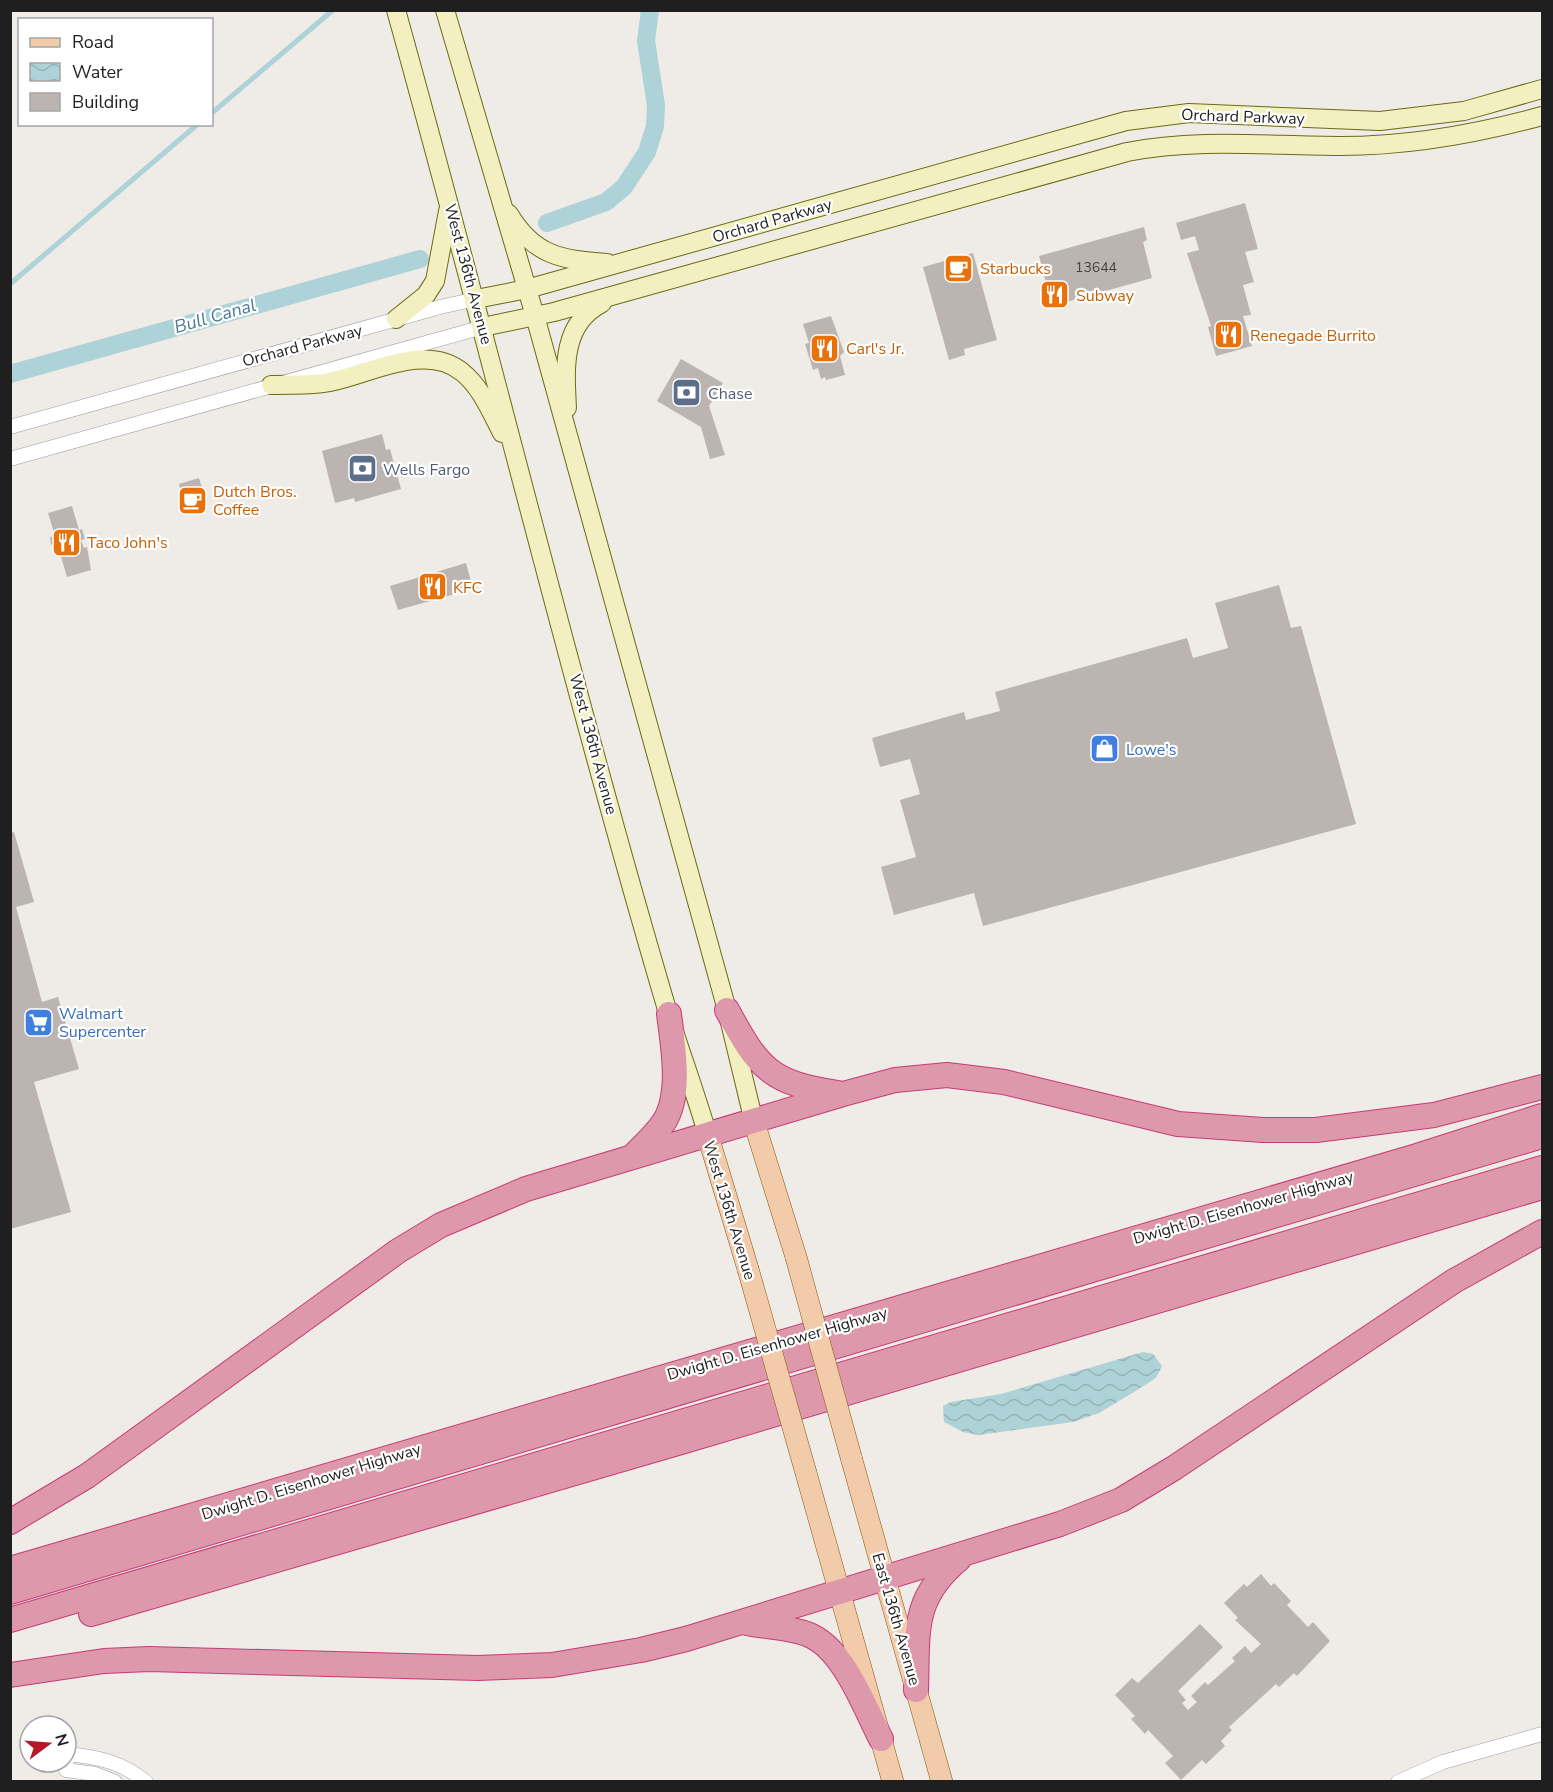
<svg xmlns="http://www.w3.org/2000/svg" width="1553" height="1792" font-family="'Nunito Sans',sans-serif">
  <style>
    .water { fill: url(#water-waves) }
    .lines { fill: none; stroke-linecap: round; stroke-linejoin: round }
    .stream { stroke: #add2d7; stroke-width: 5 }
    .canal { stroke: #add2d7; stroke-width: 18 }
    .building { fill: #bcb4b0 }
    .street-casing { stroke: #a0a0a0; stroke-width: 15 }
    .secondary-casing { stroke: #6a6b12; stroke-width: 20 }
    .primary-casing { stroke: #895612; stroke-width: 22 }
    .highway-casing { stroke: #c73a78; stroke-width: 26 }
    .street { stroke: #fff; stroke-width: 14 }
    .secondary { stroke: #f2f0c1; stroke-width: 18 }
    .primary { stroke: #f1cbaa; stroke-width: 21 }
    .highway { stroke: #dd98ac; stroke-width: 24 }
    .primary-bridge-casing { stroke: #895612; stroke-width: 22; stroke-linecap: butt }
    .primary-bridge { stroke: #f1cbaa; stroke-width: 21 }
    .labels { text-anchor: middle; stroke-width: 4.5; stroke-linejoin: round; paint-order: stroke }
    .number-label { font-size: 14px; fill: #464443 }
    .street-label { font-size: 16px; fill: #1f1f1f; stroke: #fff }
    .food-label { font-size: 16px; fill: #c56008; stroke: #fff; text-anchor: start }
    .service-label { font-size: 16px; fill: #4e5e75; stroke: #fff; text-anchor: start }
    .shop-label { font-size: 16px; fill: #366cbe; stroke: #fff; text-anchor: start }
    .water-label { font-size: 18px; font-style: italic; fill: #4f7995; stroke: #fff }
  </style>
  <defs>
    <pattern id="water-waves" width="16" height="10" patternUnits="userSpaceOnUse" patternTransform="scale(1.5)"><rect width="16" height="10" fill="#add2d7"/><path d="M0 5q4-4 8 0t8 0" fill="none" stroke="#94b4b8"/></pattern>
  </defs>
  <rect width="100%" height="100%" fill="#efebe7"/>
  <polygon class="water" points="1143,1352 1153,1354 1162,1366 1156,1378 1142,1387 1099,1413 1073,1422 978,1435 963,1432 944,1422 943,1406 951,1402 1001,1394"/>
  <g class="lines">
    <g class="stream">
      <polyline points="212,113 333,10"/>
      <polyline points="10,284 198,124"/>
    </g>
    <g class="canal">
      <polyline points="547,223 606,202 624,187 647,152 655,126 656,105 646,41 650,10"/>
      <polyline points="10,374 420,259"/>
    </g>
  </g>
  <g class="building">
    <polygon points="1245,203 1258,249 1245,252 1254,282 1243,285 1251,315 1243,316 1252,346 1216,356 1208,327 1211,326 1187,253 1199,250 1195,236 1181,240 1176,223"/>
    <polygon points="1144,227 1147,240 1143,242 1152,278 1052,306 1039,256"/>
    <polygon points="973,253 997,340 964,349 965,355 949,360 923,267"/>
    <polygon points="831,316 844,352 840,356 845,375 826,380 825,377 821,379 818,368 813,370 805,344 809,343 803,324"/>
    <polygon points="681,359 723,383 709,406 725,455 710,459 701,427 657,401"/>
    <polygon points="382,434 386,450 390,449 401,489 355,502 354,498 335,503 322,451"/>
    <polygon points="199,478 202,488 197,489 202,511 188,515 179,484"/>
    <polygon points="72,506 79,530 82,529 85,539 81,540 84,548 87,547 91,570 67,577 57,543 51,545 50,537 55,536 48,513"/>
    <polygon points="466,563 473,589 398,610 390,586"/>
    <polygon points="1279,585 1291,628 1301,626 1356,824 983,926 974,893 894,915 881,867 916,857 900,800 920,794 910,759 880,767 872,738 964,712 966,720 1000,711 995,692 1187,638 1193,658 1228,648 1215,603"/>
    <polygon points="14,832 34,902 16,907 42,1002 58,997 79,1069 34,1082 71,1212 10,1229 10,833"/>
    <polygon points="1261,1574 1271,1586 1274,1583 1291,1601 1287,1605 1308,1627 1313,1622 1330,1641 1297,1676 1294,1673 1279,1687 1276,1684 1229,1727 1232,1730 1221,1741 1225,1746 1206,1764 1202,1760 1181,1780 1165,1763 1173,1756 1148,1730 1145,1734 1131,1719 1135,1716 1115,1695 1132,1678 1138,1683 1200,1624 1223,1647 1178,1691 1186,1700 1182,1703 1188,1710 1197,1702 1191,1696 1205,1682 1208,1685 1235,1661 1232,1658 1245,1646 1251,1653 1261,1644 1235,1620 1238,1618 1224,1603 1244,1584 1247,1587"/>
  </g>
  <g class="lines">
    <defs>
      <g id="street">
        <polyline points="10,427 440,307 476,299"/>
        <polyline points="10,459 483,327"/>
        <path d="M 115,1782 L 95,1774 L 66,1770 L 67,1754 C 98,1757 122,1762 146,1782"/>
        <polyline points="1398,1782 1443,1762 1542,1734"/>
      </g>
      <g id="secondary">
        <path d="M 396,10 C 489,344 570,681 668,1013 C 681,1054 696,1095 708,1136"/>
        <polyline points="445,10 535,316 727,1010 754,1122"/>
        <path d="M 509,214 C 534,256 562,260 607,263"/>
        <polyline points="476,299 527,289 1126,121 1189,113 1380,121 1464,111 1542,89"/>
        <polyline points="396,319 426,295 435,281 448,211"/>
        <path d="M 483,327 L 554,312 L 1127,152 C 1198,138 1269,146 1340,146 C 1410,146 1476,134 1542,116"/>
        <path d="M 271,385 C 290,384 311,386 330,382 C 370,374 426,342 462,372 C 481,387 491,412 502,433"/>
        <path d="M 567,408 C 565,369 561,324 602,303"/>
      </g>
      <g id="primary">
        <polyline points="754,1122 796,1257"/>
        <polyline points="708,1136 748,1269"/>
        <polyline points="851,1457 942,1782"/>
        <polyline points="806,1473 893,1782"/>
      </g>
      <g id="highway">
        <path d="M 727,1010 C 759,1069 770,1083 838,1093"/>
        <path d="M 635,1154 C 645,1144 656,1134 664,1122 C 682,1094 673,1046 669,1014"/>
        <polyline points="10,1522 87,1476 398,1251 441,1225 526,1189 843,1094 895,1080 947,1075 1004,1082 1178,1124 1263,1130 1316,1130 1434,1115 1542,1087"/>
        <polyline points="10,1569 1417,1156 1542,1116"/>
        <polyline points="10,1592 1542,1136"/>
        <polyline points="91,1614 681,1442 1542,1187"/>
        <polyline points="10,1620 1542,1168"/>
        <path d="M 747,1623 C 767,1627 789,1627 807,1634 C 843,1647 864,1706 881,1739"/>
        <polyline points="10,1675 104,1661 149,1659 478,1668 552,1665 641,1650 686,1639 1060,1524 1121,1500 1174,1468 1454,1281 1542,1232"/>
        <path d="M 916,1690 C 918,1632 911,1599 959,1559"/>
      </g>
    </defs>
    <use href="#street" class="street-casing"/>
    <use href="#secondary" class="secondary-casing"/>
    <use href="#primary" class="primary-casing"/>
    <use href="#highway" class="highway-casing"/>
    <use href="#street" class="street"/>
    <use href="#secondary" class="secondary"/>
    <use href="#primary" class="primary"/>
    <use href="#highway" class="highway"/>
    <defs>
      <g id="primary-bridge">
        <polyline points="796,1257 851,1457"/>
        <polyline points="748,1269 806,1473"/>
      </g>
    </defs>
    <use href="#primary-bridge" class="primary-bridge-casing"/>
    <use href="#primary-bridge" class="primary-bridge"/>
  </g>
  <defs>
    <symbol id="cafe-square" viewBox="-11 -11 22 22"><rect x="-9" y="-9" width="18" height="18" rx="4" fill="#e8710a" stroke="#fff"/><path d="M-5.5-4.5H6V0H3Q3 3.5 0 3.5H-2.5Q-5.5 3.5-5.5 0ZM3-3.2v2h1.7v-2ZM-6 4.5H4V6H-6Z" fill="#fff"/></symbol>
    <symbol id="restaurant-square" viewBox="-11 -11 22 22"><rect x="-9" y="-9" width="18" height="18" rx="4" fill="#e8710a" stroke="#fff"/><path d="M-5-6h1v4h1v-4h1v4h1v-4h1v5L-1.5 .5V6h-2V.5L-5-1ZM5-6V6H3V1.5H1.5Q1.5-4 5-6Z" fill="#fff"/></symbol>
    <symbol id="bank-square" viewBox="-11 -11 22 22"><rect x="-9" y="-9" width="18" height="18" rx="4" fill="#5c6f8a" stroke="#fff"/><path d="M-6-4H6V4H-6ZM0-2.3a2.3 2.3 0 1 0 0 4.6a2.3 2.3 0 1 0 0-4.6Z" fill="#fff"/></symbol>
    <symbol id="shop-square" viewBox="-11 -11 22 22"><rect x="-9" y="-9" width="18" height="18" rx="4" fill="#3f7fe0" stroke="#fff"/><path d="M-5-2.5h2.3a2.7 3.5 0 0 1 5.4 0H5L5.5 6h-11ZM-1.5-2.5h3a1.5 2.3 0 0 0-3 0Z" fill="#fff"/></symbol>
    <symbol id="supermarket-square" viewBox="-11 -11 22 22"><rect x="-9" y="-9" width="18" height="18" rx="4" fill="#3f7fe0" stroke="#fff"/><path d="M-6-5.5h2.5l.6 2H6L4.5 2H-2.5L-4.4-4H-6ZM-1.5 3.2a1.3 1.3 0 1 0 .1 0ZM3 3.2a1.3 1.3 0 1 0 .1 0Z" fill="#fff"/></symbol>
  </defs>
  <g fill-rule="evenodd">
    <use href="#cafe-square" x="942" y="252" width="33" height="33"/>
    <use href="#restaurant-square" x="1038" y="278" width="33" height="33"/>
    <use href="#restaurant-square" x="1212" y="318" width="33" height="33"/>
    <use href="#restaurant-square" x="808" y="332" width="33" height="33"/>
    <use href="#bank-square" x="670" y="376" width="33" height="33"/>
    <use href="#bank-square" x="346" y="452" width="33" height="33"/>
    <use href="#cafe-square" x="176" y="484" width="33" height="33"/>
    <use href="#restaurant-square" x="50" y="526" width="33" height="33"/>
    <use href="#restaurant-square" x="416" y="570" width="33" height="33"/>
    <use href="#shop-square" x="1088" y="732" width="33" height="33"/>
    <use href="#supermarket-square" x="22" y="1006" width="33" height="33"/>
  </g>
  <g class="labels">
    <g class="number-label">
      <text x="1096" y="272">13644</text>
    </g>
    <g class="street-label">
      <text transform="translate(1243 116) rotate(2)" y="6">Orchard Parkway</text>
      <text transform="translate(772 220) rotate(-16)" y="6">Orchard Parkway</text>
      <text transform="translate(469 274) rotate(75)" y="6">West 136th Avenue</text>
      <text transform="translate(302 345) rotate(-15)" y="6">Orchard Parkway</text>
      <text transform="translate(594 744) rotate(75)" y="6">West 136th Avenue</text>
      <text transform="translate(1243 1207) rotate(-16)" y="6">Dwight D. Eisenhower Highway</text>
      <text transform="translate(730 1210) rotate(73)" y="6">West 136th Avenue</text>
      <text transform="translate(777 1343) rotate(-16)" y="6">Dwight D. Eisenhower Highway</text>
      <text transform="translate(311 1481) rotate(-17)" y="6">Dwight D. Eisenhower Highway</text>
      <text transform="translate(897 1619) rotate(74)" y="6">East 136th Avenue</text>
    </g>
    <g class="food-label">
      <text x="980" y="274">Starbucks</text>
      <text x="1076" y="301">Subway</text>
      <text x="1250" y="341">Renegade Burrito</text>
      <text x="846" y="354">Carl's Jr.</text>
      <text x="213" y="497">Dutch Bros.<tspan x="213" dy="18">Coffee</tspan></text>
      <text x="87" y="548">Taco John's</text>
      <text x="453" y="593">KFC</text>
    </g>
    <g class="service-label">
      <text x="708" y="399">Chase</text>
      <text x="383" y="475">Wells Fargo</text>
    </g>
    <g class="shop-label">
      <text x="1126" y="755">Lowe's</text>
      <text x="59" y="1019">Walmart<tspan x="59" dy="18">Supercenter</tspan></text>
    </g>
    <g class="water-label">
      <text transform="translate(215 316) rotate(-16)" y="6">Bull Canal</text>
    </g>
  </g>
  <rect width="1553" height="1792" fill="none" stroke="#1f1f1f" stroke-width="24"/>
  <rect x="18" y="18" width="195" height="108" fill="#ffffff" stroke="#a5a5a5" stroke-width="1.5"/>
  <rect x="30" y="38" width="30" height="9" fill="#f1cbaa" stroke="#a5a5a5" stroke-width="1.5"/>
  <text x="72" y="48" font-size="18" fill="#1f1f1f">Road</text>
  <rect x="30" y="63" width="30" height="18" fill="url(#water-waves)" stroke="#a5a5a5" stroke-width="1.5"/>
  <text x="72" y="78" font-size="18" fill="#1f1f1f">Water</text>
  <rect x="30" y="93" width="30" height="18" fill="#bcb4b0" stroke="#a5a5a5" stroke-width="1.5"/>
  <text x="72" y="108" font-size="18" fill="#1f1f1f">Building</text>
  <g transform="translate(48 1744) rotate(74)"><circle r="28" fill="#ffffff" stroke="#a5a5a5" stroke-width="1.5"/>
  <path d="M0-4.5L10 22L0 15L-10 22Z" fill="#b71727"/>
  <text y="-9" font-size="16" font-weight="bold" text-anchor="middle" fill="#1f1f1f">N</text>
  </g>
</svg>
